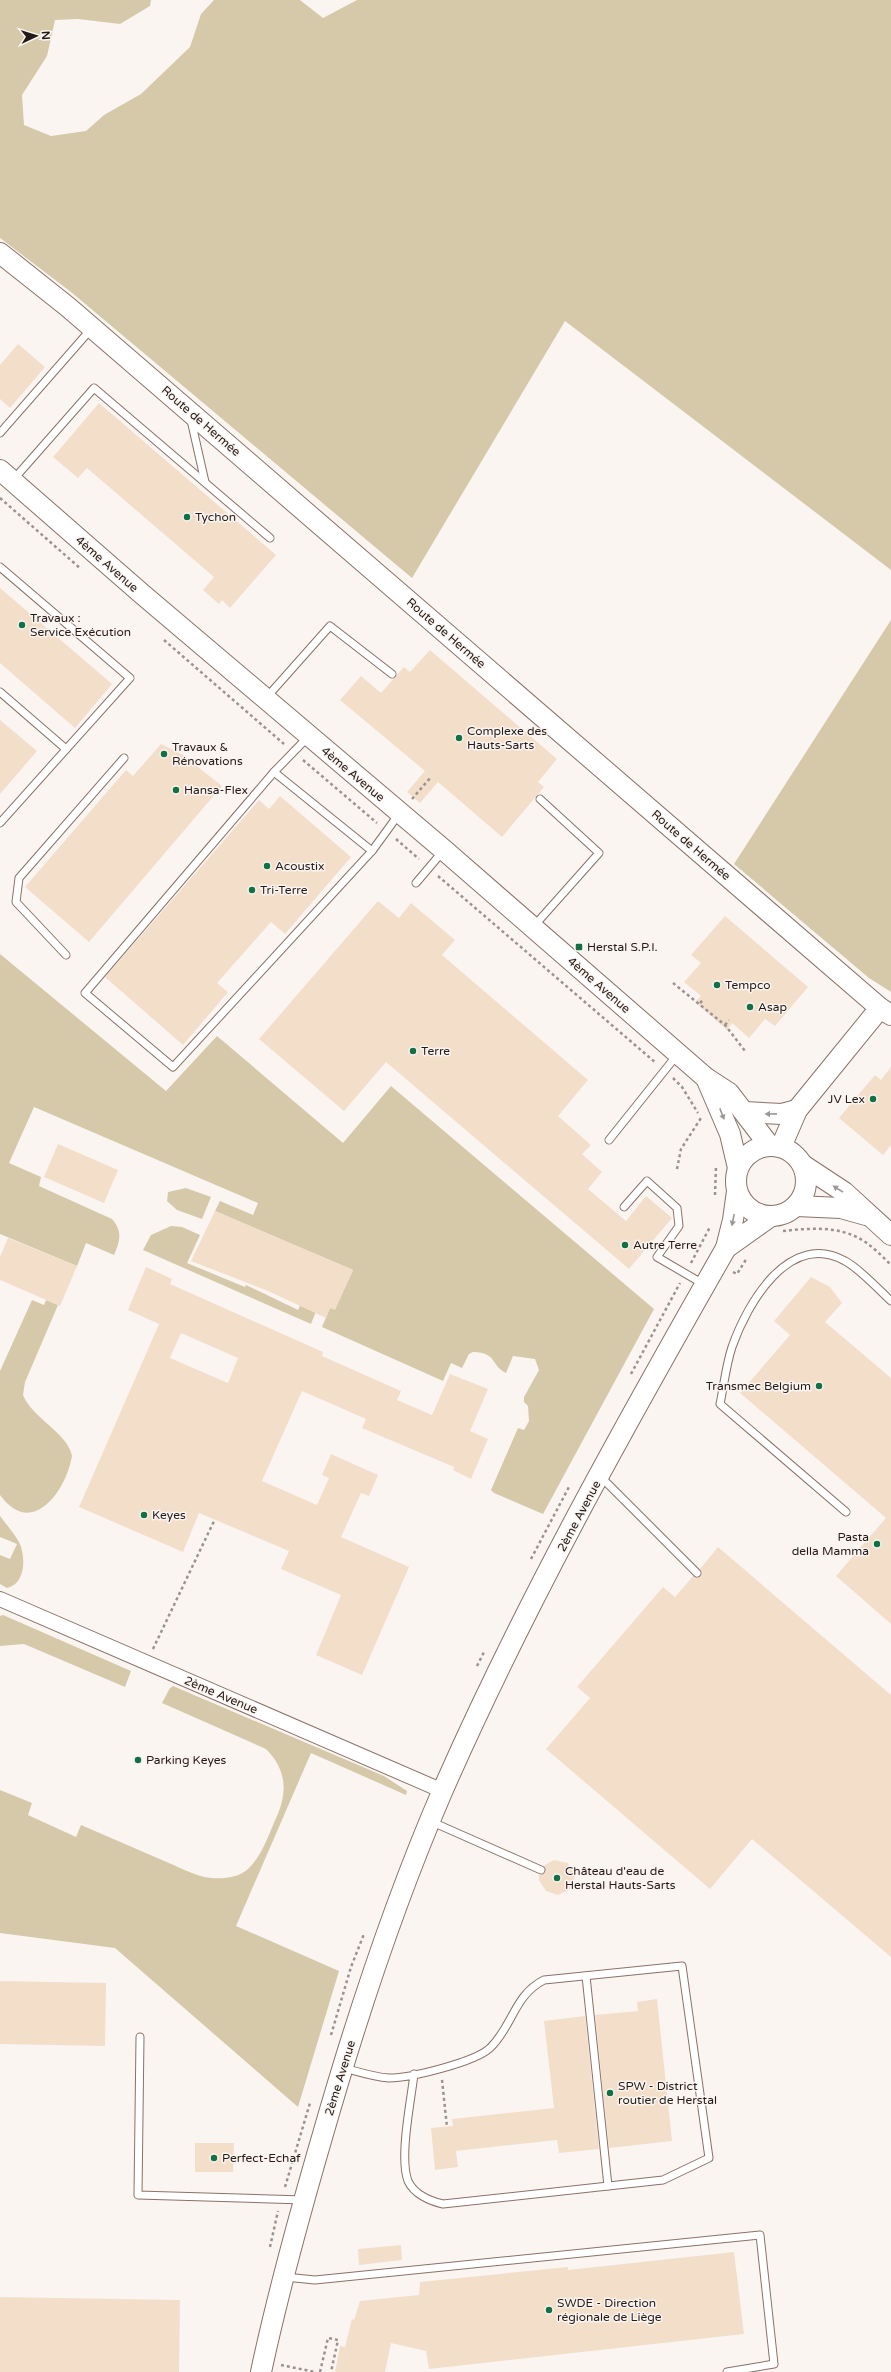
<svg xmlns="http://www.w3.org/2000/svg" width="891" height="2372" font-family="'Varela Round',sans-serif">
  <style>
    .green { fill: #d6c9a9 }
    .building { fill: #f3deca; fill-rule: evenodd }
    .lines { fill: none; stroke-linecap: round; stroke-linejoin: round }
    .lane-casing { stroke: #8a7167; stroke-width: 9 }
    .street-casing { stroke: #8a7167; stroke-width: 16 }
    .secondary-casing { stroke: #8a7167; stroke-width: 22 }
    .path { stroke: #9b9390; stroke-width: 2.5; stroke-dasharray: 3 3; stroke-linecap: butt }
    .lane { stroke: #fff; stroke-width: 7 }
    .street { stroke: #fff; stroke-width: 14 }
    .secondary { stroke: #fff; stroke-width: 20 }
    .oneway { fill: #9c9896 }
    .poi-dot { fill: #127045; stroke: #fbf5f2; stroke-width: 1.5 }
    .labels { text-anchor: middle; stroke-width: 3; stroke-linejoin: round; paint-order: stroke }
    .street-label { font-size: 12px; fill: #231916; stroke: #fbf5f2 }
    .poi-label { font-size: 12px; fill: #231916; stroke: #fbf5f2; text-anchor: start }
  </style>
  <rect width="100%" height="100%" fill="#fbf5f2"/>
  <g class="green">
    <polygon points="0,0 151,0 150,6 120,24 78,19 55,20 47,56 22,95 24,125 51,136 86,131 104,115 141,94 190,47 201,14 214,0 300,0 323,18 357,0 891,0 891,570 565,321 412,578 71,292 0,238"/>
    <polygon points="891,620 891,992 869,978 734,864"/>
    <path d="M 0,954 L 166,1091 L 217,1036 L 343,1143 L 391,1086 L 654,1309 L 543,1514 L 494,1493 L 491,1490 L 518,1428 L 524,1430 L 529,1421 L 528,1406 L 524,1402 L 524,1397 L 539,1370 L 535,1359 L 513,1356 L 506,1373 C 490,1365 498,1353 473,1352 L 469,1354 L 462,1368 L 451,1363 L 443,1381 L 322,1327 L 330,1308 L 335,1309 L 353,1270 L 215,1211 L 220,1201 L 253,1215 L 258,1203 L 34,1107 L 9,1163 L 41,1177 L 39,1186 L 112,1219 C 123,1232 120,1241 114,1255 L 86,1243 L 77,1266 L 0,1234 Z"/>
    <polygon points="186,1188 211,1197 202,1219 177,1210 167,1201 168,1192"/>
    <polygon points="171,1226 182,1227 200,1235 187,1263 245,1287 246,1285 298,1310 305,1295 320,1301 311,1324 143,1250 151,1235"/>
    <path d="M 32,1300 L 44,1305 L 46,1300 L 58,1305 L 25,1382 L 23,1395 C 32,1418 68,1433 72,1456 C 66,1491 32,1539 0,1495 L 0,1371 Z"/>
    <path d="M 0,1516 C 6,1524 14,1533 19,1542 C 26,1556 26,1584 7,1588 L 0,1584 L 0,1555 L 10,1559 L 17,1544 L 0,1537 Z"/>
    <polygon points="3,1615 131,1671 125,1687 24,1644 0,1646 0,1616"/>
    <path d="M 173,1686 L 384,1776 L 407,1791 L 406,1795 L 311,1753 L 236,1926 L 339,1971 L 298,2107 L 115,1948 L 0,1933 L 0,1790 L 32,1803 L 28,1815 L 76,1837 L 81,1825 C 108,1837 135,1848 162,1860 C 177,1866 194,1876 211,1878 C 223,1879 238,1878 248,1869 C 263,1855 269,1833 277,1816 C 288,1791 286,1769 266,1749 L 162,1703 L 170,1688 Z"/>
  </g>
  <g class="building">
    <polygon points="18,344 45,367 10,408 0,399 0,365"/>
    <polygon points="99,403 276,555 230,608 222,600 219,604 203,590 214,577 87,468 78,478 53,457"/>
    <polygon points="0,588 112,684 75,728 0,663"/>
    <polygon points="430,650 557,759 538,782 544,787 502,837 438,782 420,803 407,792 425,771 340,700 361,676 381,693 404,667 410,672"/>
    <polygon points="0,720 37,751 0,794"/>
    <polygon points="161,744 183,755 222,786 89,942 25,887 126,770 133,776"/>
    <polygon points="280,796 351,857 285,934 271,922 217,983 228,992 183,1045 105,977 259,800 269,809"/>
    <polygon points="378,901 399,918 411,903 455,940 442,955 588,1080 558,1116 591,1145 582,1154 602,1172 588,1189 626,1221 646,1196 672,1218 629,1269 386,1062 344,1111 259,1039"/>
    <polygon points="725,916 808,987 775,1026 765,1019 749,1038 732,1023 727,1030 695,1002 701,996 684,982 701,963 691,955"/>
    <polygon points="891,1067 891,1145 883,1155 839,1118 875,1075 881,1080"/>
    <polygon points="58,1144 118,1170 104,1203 44,1177"/>
    <polygon points="215,1211 353,1270 335,1310 330,1308 326,1318 268,1291 191,1261"/>
    <polygon points="8,1238 77,1266 60,1306 0,1280 0,1257"/>
    <path d="M 146,1267 L 172,1279 L 170,1284 L 323,1352 L 322,1356 L 401,1391 L 397,1400 L 432,1415 L 450,1374 L 488,1389 L 470,1431 L 488,1439 L 471,1479 L 453,1470 L 454,1467 L 362,1428 L 366,1419 L 302,1391 L 262,1481 L 317,1505 L 329,1478 L 322,1475 L 331,1454 L 378,1475 L 369,1496 L 361,1493 L 341,1537 L 409,1567 L 362,1675 L 316,1655 L 341,1595 L 281,1569 L 289,1551 L 199,1513 L 183,1552 L 79,1507 L 159,1324 L 128,1310 ZM 181,1333 L 238,1358 L 228,1383 L 170,1358 Z"/>
    <polygon points="811,1277 830,1287 842,1303 825,1322 891,1378 891,1624 836,1576 886,1518 740,1393 790,1335 774,1321"/>
    <polygon points="718,1547 891,1695 891,1957 752,1839 710,1889 546,1749 590,1698 577,1687 663,1587 675,1597 693,1576 701,1576 700,1569"/>
    <polygon points="554,1860 568,1863 575,1876 570,1889 558,1895 546,1891 539,1880 539,1875 546,1872 543,1866"/>
    <polygon points="0,1981 106,1983 105,2046 0,2044"/>
    <polygon points="657,1999 672,2141 609,2148 595,2015 638,2011 637,2002"/>
    <polygon points="585,2016 599,2149 559,2153 557,2140 456,2151 458,2167 435,2170 431,2128 453,2126 452,2119 554,2108 544,2021"/>
    <polygon points="195,2143 234,2143 233,2172 195,2172"/>
    <polygon points="401,2245 402,2260 359,2265 358,2249"/>
    <polygon points="734,2252 744,2334 429,2369 426,2351 391,2343 385,2372 335,2372 340,2346 345,2347 352,2319 354,2320 360,2301 419,2295 420,2282 568,2267 568,2270"/>
    <polygon points="0,2297 180,2300 179,2372 0,2372"/>
  </g>
  <g class="lines">
    <defs>
      <g id="lane">
        <polyline points="191,420 205,482"/>
        <polyline points="0,433 92,328"/>
        <polyline points="13,480 94,388 270,538"/>
        <polyline points="0,567 130,678 0,823"/>
        <polyline points="0,692 66,749"/>
        <polyline points="266,698 330,626 392,674"/>
        <polyline points="309,736 274,772 85,993 173,1067 372,851 399,814"/>
        <polyline points="274,772 372,851"/>
        <polyline points="416,883 444,850"/>
        <polyline points="534,926 599,853 540,799"/>
        <polyline points="66,955 16,902 19,878 124,758"/>
        <polyline points="609,1140 677,1055"/>
        <polyline points="624,1207 647,1181 677,1208 679,1226 657,1257 705,1285"/>
        <polyline points="600,1476 697,1573"/>
        <path d="M 846,1512 L 720,1404 C 724,1385 726,1365 732,1347 C 747,1304 789,1230 845,1261 C 859,1268 879,1290 891,1301"/>
        <polyline points="430,1821 541,1870"/>
        <polyline points="586,1976 608,2186"/>
        <polyline points="140,2037 138,2195 304,2200"/>
        <path d="M 344,2068 C 359,2072 373,2077 389,2078 C 411,2078 475,2062 490,2048 C 513,2026 514,1995 544,1980 L 682,1966 L 709,2158 L 663,2180 L 443,2204 C 430,2201 414,2194 408,2181 C 399,2157 411,2101 414,2074"/>
        <polyline points="285,2277 315,2280 760,2235 774,2364 727,2372"/>
      </g>
      <polyline id="street" points="0,1599 443,1791"/>
      <g id="secondary">
        <polyline points="0,253 68,307 880,1008 891,1015"/>
        <polyline points="0,470 142,594 444,850 706,1078 729,1093 769,1145"/>
        <polyline points="706,1078 730,1134 738,1168"/>
        <polyline points="745,1112 782,1114 797,1110"/>
        <circle cx="771" cy="1181" r="35"/>
        <polyline points="781,1147 797,1110 880,1008"/>
        <polyline points="803,1165 844,1192 891,1235"/>
        <polyline points="796,1206 841,1208 866,1215"/>
        <polyline points="726,1248 771,1216"/>
        <path d="M 261,2372 C 278,2292 300,2213 323,2134 C 356,2019 394,1903 442,1792 C 524,1605 625,1425 726,1248 L 733,1220 L 737,1191"/>
      </g>
    </defs>
    <use href="#lane" class="lane-casing"/>
    <use href="#street" class="street-casing"/>
    <use href="#secondary" class="secondary-casing"/>
    <g class="path">
      <polyline points="0,498 81,569"/>
      <polyline points="164,640 284,744"/>
      <polyline points="303,760 377,823"/>
      <polyline points="412,799 431,777"/>
      <polyline points="396,839 419,859"/>
      <polyline points="438,876 656,1063"/>
      <polyline points="673,983 725,1025 745,1051"/>
      <polyline points="700,1003 704,999"/>
      <polyline points="725,1025 729,1020"/>
      <polyline points="673,1078 682,1087 698,1113"/>
      <polyline points="677,1169 681,1149 701,1118"/>
      <polyline points="715,1195 716,1166"/>
      <path d="M 783,1231 C 812,1228 843,1225 868,1244 C 876,1250 884,1258 891,1265"/>
      <polyline points="691,1263 710,1227"/>
      <polyline points="733,1272 737,1274 747,1258"/>
      <polyline points="631,1374 680,1283"/>
      <polyline points="531,1559 570,1485"/>
      <polyline points="153,1649 215,1519"/>
      <polyline points="477,1666 484,1652"/>
      <polyline points="331,2035 351,1967 364,1934"/>
      <polyline points="442,2080 447,2127"/>
      <polyline points="285,2187 310,2103"/>
      <polyline points="270,2247 278,2211"/>
      <polyline points="281,2365 315,2372"/>
      <polyline points="320,2372 328,2338 338,2340 331,2372"/>
    </g>
    <use href="#lane" class="lane"/>
    <use href="#street" class="street"/>
    <use href="#secondary" class="secondary"/>
  </g>
  <defs><path id="oneway-solid" d="M-6-.8H1V-3.2L6.5 0L1 3.2V.8H-6Z"/></defs>
  <g class="oneway">
    <use href="#oneway-solid" transform="translate(722 1114) rotate(69)"/>
    <use href="#oneway-solid" transform="translate(771 1114) rotate(179)"/>
    <use href="#oneway-solid" transform="translate(838 1189) rotate(-148)"/>
    <use href="#oneway-solid" transform="translate(733 1220) rotate(101)"/>
  </g>
  <g class="poi-dot">
    <circle cx="187" cy="517" r="4"/>
    <circle cx="22" cy="625" r="4"/>
    <circle cx="459" cy="738" r="4"/>
    <circle cx="164" cy="754" r="4"/>
    <circle cx="176" cy="790" r="4"/>
    <circle cx="267" cy="866" r="4"/>
    <circle cx="252" cy="890" r="4"/>
    <rect x="575" y="943" width="8" height="8" rx="2"/>
    <circle cx="717" cy="985" r="4"/>
    <circle cx="750" cy="1007" r="4"/>
    <circle cx="413" cy="1051" r="4"/>
    <circle cx="873" cy="1099" r="4"/>
    <circle cx="625" cy="1245" r="4"/>
    <circle cx="819" cy="1386" r="4"/>
    <circle cx="144" cy="1515" r="4"/>
    <circle cx="877" cy="1544" r="4"/>
    <circle cx="138" cy="1760" r="4"/>
    <circle cx="557" cy="1878" r="4"/>
    <circle cx="610" cy="2093" r="4"/>
    <circle cx="214" cy="2158" r="4"/>
    <circle cx="549" cy="2310" r="4"/>
  </g>
  <g class="labels">
    <g class="street-label">
      <text transform="translate(201 421) rotate(41)" y="4">Route de Hermée</text>
      <text transform="translate(107 564) rotate(41)" y="4">4ème Avenue</text>
      <text transform="translate(446 633) rotate(41)" y="4">Route de Hermée</text>
      <text transform="translate(353 774) rotate(40)" y="4">4ème Avenue</text>
      <text transform="translate(691 845) rotate(41)" y="4">Route de Hermée</text>
      <text transform="translate(599 985) rotate(41)" y="4">4ème Avenue</text>
      <text transform="translate(579 1516) rotate(-62)" y="4">2ème Avenue</text>
      <text transform="translate(221 1695) rotate(23)" y="4">2ème Avenue</text>
      <text transform="translate(340 2078) rotate(-73)" y="4">2ème Avenue</text>
    </g>
    <g class="poi-label">
      <text x="195" y="521">Tychon</text>
      <text x="30" y="622">Travaux :<tspan x="30" dy="14">Service Exécution</tspan></text>
      <text x="467" y="735">Complexe des<tspan x="467" dy="14">Hauts-Sarts</tspan></text>
      <text x="172" y="751">Travaux &amp;<tspan x="172" dy="14">Rénovations</tspan></text>
      <text x="184" y="794">Hansa-Flex</text>
      <text x="275" y="870">Acoustix</text>
      <text x="260" y="894">Tri-Terre</text>
      <text x="587" y="951">Herstal S.P.I.</text>
      <text x="725" y="989">Tempco</text>
      <text x="758" y="1011">Asap</text>
      <text x="421" y="1055">Terre</text>
      <text x="865" y="1103" text-anchor="end">JV Lex</text>
      <text x="633" y="1249">Autre Terre</text>
      <text x="811" y="1390" text-anchor="end">Transmec Belgium</text>
      <text x="152" y="1519">Keyes</text>
      <text x="869" y="1541" text-anchor="end">Pasta<tspan x="869" dy="14">della Mamma</tspan></text>
      <text x="146" y="1764">Parking Keyes</text>
      <text x="565" y="1875">Château d'eau de<tspan x="565" dy="14">Herstal Hauts-Sarts</tspan></text>
      <text x="618" y="2090">SPW - District<tspan x="618" dy="14">routier de Herstal</tspan></text>
      <text x="222" y="2162">Perfect-Echaf</text>
      <text x="557" y="2307">SWDE - Direction<tspan x="557" dy="14">régionale de Liège</tspan></text>
    </g>
  </g>
  <g transform="translate(36 36) rotate(86)" stroke="#fbf5f2" stroke-width="3" paint-order="stroke">
  <path d="M0-3L7 15L0 10L-7 15Z" fill="#231916"/>
  <text y="-6" font-size="11" font-weight="bold" text-anchor="middle" fill="#231916">N</text>
  </g>
</svg>
